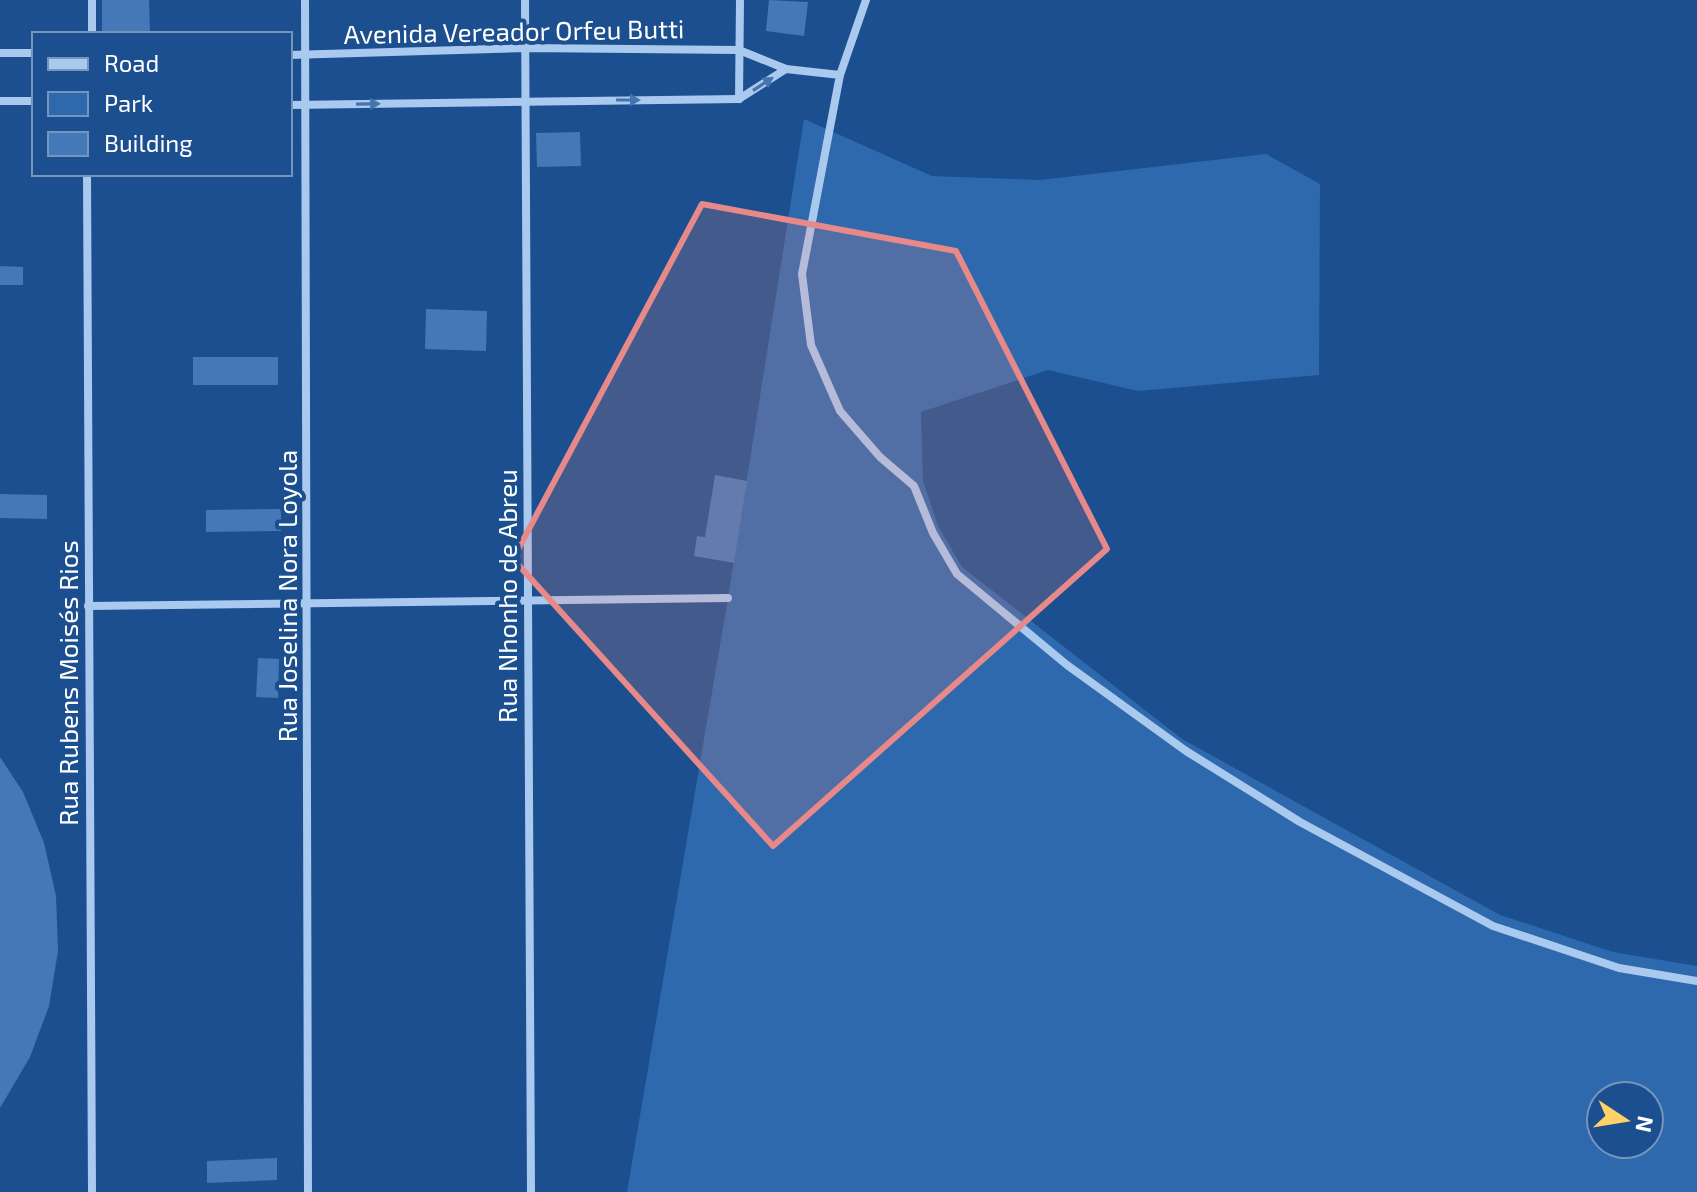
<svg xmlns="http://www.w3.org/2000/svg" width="1697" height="1192" font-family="'Exo 2',sans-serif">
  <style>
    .green { fill: #2e69ad; fill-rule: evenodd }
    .building { fill: #4478b7 }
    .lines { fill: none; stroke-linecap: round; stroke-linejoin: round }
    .minor { stroke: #a9c9ee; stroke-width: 8 }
    .oneway { fill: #4674ac }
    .marked { fill: #e88989; fill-opacity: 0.2; stroke: #e88989; stroke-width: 6; stroke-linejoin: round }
    .labels { text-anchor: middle; stroke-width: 8; stroke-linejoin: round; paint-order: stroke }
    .street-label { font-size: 26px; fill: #fff; stroke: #1b4f8f }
  </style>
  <rect width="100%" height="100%" fill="#1b4f8f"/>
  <path class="green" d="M 804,119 L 932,176 L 1040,180 L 1266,154 L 1320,184 L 1319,375 L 1138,391 L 1048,370 L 921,412 L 923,481 L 938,526 L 962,567 L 1182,739 L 1500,915 L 1613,952 L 1697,966 L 1697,1192 L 627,1192 L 728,598 ZM 1601,1096 L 1649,1096 L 1649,1144 L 1601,1144 Z"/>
  <g class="building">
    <polygon points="102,0 149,0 150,34 102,34"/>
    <polygon points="769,0 808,2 804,36 766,31"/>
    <polygon points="580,132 581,166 537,167 536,133"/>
    <polygon points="0,266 23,267 23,285 0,285"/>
    <polygon points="426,309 487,311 486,351 425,349"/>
    <rect x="193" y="357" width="85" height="28"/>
    <polygon points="715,475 747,481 734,563 694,556 697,536 705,537"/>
    <polygon points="0,494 47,495 47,519 0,518"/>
    <polygon points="281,509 281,531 206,532 206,510"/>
    <polygon points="258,658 279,659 278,698 256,697"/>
    <polygon points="0,757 23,792 44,843 56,896 58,951 49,1006 30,1057 0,1108"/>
    <polygon points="277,1158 277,1180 207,1183 207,1161"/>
  </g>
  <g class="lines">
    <g class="minor">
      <polyline points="92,0 92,34"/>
      <polyline points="305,0 308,1192"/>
      <polyline points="525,0 531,1192"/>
      <polyline points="0,53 34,53"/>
      <polyline points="290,55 525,48 739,50 786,69 840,75 802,274 811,345 840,411 880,457 914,486 933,533 957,574 1067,665 1186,751 1300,822 1493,926 1619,968 1697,981"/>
      <polyline points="840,75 866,0"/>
      <polyline points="739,99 740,0"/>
      <polyline points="739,99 786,69"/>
      <polyline points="0,101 34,101"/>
      <polyline points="290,105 739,99"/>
      <polyline points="87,174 92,1192"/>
      <polyline points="88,606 728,598"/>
    </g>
  </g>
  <defs><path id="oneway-solid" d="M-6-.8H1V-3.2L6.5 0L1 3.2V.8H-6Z" transform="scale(2)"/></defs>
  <g class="oneway">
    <use href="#oneway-solid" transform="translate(763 84) rotate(-33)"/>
    <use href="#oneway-solid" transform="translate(628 100)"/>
    <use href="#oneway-solid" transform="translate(368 104) rotate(-1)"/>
  </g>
  <path class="marked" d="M 702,204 L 956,251 L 1107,549 L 773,846 L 513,559 Z"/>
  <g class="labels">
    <g class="street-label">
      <text transform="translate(514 32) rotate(-1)" y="9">Avenida Vereador Orfeu Butti</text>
      <text transform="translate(288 596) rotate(-90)" y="9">Rua Joselina Nora Loyola</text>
      <text transform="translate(508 596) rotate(-90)" y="9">Rua Nhonho de Abreu</text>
      <text transform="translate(69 683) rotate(-90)" y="9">Rua Rubens Moisés Rios</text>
    </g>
  </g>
  <rect x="32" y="32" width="260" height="144" fill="#1b4f8f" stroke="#7695bc" stroke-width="2"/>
  <rect x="48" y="58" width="40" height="12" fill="#a9c9ee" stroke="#7695bc" stroke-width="2"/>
  <text x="104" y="72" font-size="24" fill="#ffffff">Road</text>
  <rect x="48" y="92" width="40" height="24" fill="#2e69ad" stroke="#7695bc" stroke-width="2"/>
  <text x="104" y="112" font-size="24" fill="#ffffff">Park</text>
  <rect x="48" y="132" width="40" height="24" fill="#4478b7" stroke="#7695bc" stroke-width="2"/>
  <text x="104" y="152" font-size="24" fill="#ffffff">Building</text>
  <g transform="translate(1625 1120) rotate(102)"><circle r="38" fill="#1b4f8f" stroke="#7695bc" stroke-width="2"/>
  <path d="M0-6L14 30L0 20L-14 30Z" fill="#ffd166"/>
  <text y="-12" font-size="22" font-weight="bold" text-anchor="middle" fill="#ffffff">N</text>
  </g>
</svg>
